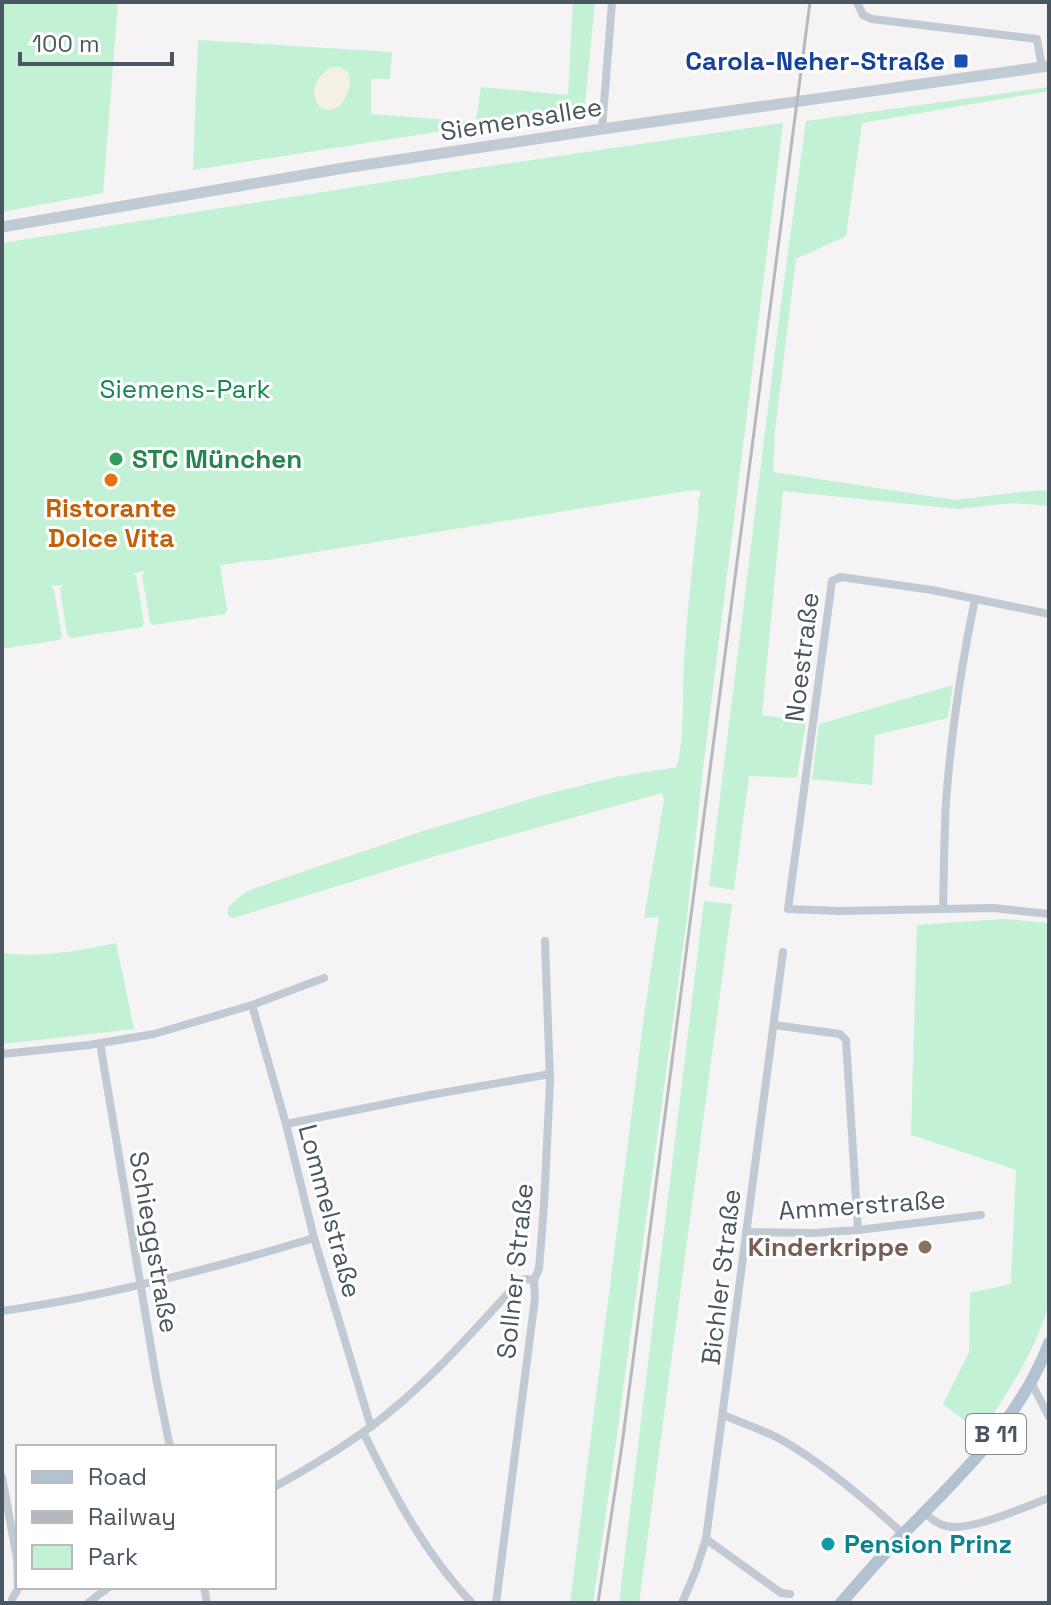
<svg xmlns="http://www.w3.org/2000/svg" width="1051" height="1605" font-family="'Space Grotesk',sans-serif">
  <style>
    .green { fill: #c3f1d5 }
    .sand { fill: #f5f0e5 }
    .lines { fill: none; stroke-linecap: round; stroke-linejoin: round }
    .minor { stroke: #c1cad2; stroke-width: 8 }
    .secondary { stroke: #c1cbd6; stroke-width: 11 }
    .primary { stroke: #b3c2d1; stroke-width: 12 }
    .rail { stroke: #b5b8bd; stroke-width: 3 }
    .transit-dot { fill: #1a4fb4; stroke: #fff; stroke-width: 3 }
    .leisure-dot { fill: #2e9e5b; stroke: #fff; stroke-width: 3 }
    .food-dot { fill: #e8710a; stroke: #fff; stroke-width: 3 }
    .education-dot { fill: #8d6e63; stroke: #fff; stroke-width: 3 }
    .culture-dot { fill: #0f9aa8; stroke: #fff; stroke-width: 3 }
    .labels { text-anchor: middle; stroke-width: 6; stroke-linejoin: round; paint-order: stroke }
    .shield { fill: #fff; stroke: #808990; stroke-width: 2 }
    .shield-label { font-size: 24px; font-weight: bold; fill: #4a5661 }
    .transit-label { font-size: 26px; font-weight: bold; fill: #164399; stroke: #fff; text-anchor: end }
    .street-label { font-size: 26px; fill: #4a5661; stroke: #fff }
    .park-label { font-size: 26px; fill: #17864f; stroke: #fff }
    .leisure-label { font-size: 26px; font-weight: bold; fill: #27864d; stroke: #fff; text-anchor: start }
    .food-label { font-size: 26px; font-weight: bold; fill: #c56008; stroke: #fff }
    .education-label { font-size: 26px; font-weight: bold; fill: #785e54; stroke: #fff; text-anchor: end }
    .culture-label { font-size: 26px; font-weight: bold; fill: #0d838f; stroke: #fff; text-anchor: start }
  </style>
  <rect width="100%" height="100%" fill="#f5f3f3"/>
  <g class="green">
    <polygon points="2,2 118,2 103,193 2,212"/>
    <polygon points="573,2 595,2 584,113 571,111 193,170 198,40 392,52 390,79 371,79 371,114 476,122 481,87 568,95"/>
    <polygon points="1049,87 1049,91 862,123 846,236 796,259 775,431 773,472 955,500 1021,492 1049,490 1049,506 1013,503 958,509 783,491 762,715 806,722 797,778 749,776 734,890 709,886 780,311 806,121"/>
    <path d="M 783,123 L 703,769 L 687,918 L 613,1464 L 593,1603 L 570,1603 L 644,1016 L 659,917 L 644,918 L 664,800 L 662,793 L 439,855 L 233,918 L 228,916 L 228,907 L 246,892 L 258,887 L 423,831 L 551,793 L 616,777 L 677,767 C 685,733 682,698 684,663 C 687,611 693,560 699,508 L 698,499 L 701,495 L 699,490 L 686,491 L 268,560 L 247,561 L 220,565 L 227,610 L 225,614 L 153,625 L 150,622 L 142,575 L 145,571 L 134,573 L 136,576 L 144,623 L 142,627 L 71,638 L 67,635 L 60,588 L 63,585 L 51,586 L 54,590 L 62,636 L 59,640 L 2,649 L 2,243 L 436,174 Z"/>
    <polygon points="953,685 948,718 875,735 872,785 812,779 819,724"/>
    <polygon points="704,901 732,904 639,1603 619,1603"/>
    <path d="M 1004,919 L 1049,923 L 1049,1304 C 1035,1351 1008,1394 980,1433 L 943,1404 L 969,1352 L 970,1293 L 1011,1284 L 1016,1170 L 911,1135 L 917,925 Z"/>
    <path d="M 116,943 L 134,1029 L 2,1044 L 2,953 C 41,958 78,951 116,943 Z"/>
  </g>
  <path class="sand" d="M 331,67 L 339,67 L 348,72 C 351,85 351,85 346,96 C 330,131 292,93 331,67 Z"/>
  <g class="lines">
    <g class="minor">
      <polyline points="857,2 863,15 872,19 1037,39 1042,67"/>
      <polyline points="602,129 612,2"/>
      <polyline points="1049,614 932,590 841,577 832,581 788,909 839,911 994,908 1049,914"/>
      <path d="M 943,908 C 944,873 944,838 946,802 C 951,734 961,666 975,599"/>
      <polyline points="252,1005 286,1124 314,1238 371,1427"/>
      <polyline points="774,1025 840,1034 846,1040 858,1230"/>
      <polyline points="100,1043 157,1383 170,1447"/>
      <polyline points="2,1054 89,1045 154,1034 252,1005 324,978"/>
      <polyline points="286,1124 430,1095 550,1074"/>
      <polyline points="746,1232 813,1233 858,1230 981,1215"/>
      <path d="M 2,1311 C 108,1296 212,1269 314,1238"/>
      <polyline points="1031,1382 1049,1417"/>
      <path d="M 723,1415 C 742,1423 763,1430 780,1439 C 821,1462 869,1502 903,1534"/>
      <path d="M 363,1432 C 393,1493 425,1554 472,1603"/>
      <polyline points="2,1477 17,1559 18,1589 12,1599"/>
      <path d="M 274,1487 C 307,1469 339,1450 369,1428 C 425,1387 473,1332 520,1280 L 527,1279 L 534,1280"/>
      <path d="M 925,1513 C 931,1519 938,1524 946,1526 C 971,1532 1024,1507 1049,1498"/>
      <polyline points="706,1539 781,1593 790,1594"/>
      <polyline points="204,1587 207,1603"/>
      <polyline points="88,1603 109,1587"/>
      <polyline points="496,1603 535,1298 534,1280 539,1269 544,1205 550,1081 545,941"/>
      <polyline points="682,1603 696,1570 706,1539 783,952"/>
    </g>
    <polyline class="secondary" points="2,227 344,168 602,129 1049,66"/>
    <path class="primary" d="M 841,1603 C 861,1580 882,1556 903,1534 C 959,1477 1020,1420 1049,1343"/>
    <polyline class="rail" points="598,1603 622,1445 810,2"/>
  </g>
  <rect class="transit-dot" x="953" y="53" width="16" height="16" rx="4"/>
  <circle class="leisure-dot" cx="116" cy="459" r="8"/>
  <circle class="food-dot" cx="111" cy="480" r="8"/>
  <circle class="education-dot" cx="925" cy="1247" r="8"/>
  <circle class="culture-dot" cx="828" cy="1544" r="8"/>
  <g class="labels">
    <rect class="shield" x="966" y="1414" width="60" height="40" rx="6"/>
    <g class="shield-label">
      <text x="996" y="1442">B 11</text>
    </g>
    <g class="transit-label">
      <text x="945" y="70">Carola-Neher-Straße</text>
    </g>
    <g class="street-label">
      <text transform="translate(521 119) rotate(-9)" y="9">Siemensallee</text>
      <text transform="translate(802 657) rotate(-83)" y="9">Noestraße</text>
      <text transform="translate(862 1205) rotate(-4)" y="9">Ammerstraße</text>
      <text transform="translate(330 1211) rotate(75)" y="9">Lommelstraße</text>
      <text transform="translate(154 1242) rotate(80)" y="9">Schieggstraße</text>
      <text transform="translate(515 1271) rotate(-84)" y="9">Sollner Straße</text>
      <text transform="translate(721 1277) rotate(-83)" y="9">Bichler Straße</text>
    </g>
    <g class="park-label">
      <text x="185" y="398">Siemens-Park</text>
    </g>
    <g class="leisure-label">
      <text x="132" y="468">STC München</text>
    </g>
    <g class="food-label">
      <text x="111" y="517">Ristorante<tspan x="111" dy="30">Dolce Vita</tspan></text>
    </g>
    <g class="education-label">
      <text x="909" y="1256">Kinderkrippe</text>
    </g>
    <g class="culture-label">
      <text x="844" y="1553">Pension Prinz</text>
    </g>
  </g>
  <rect width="1051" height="1605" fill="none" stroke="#4a5661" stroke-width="8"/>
  <rect x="16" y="1445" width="260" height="144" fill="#ffffff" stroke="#b7bbc0" stroke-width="2"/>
  <rect x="32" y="1471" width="40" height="12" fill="#b3c2d1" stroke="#b7bbc0" stroke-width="2"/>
  <text x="88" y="1485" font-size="24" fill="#4a5661">Road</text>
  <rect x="32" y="1511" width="40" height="12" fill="#b5b8bd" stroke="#b7bbc0" stroke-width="2"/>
  <text x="88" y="1525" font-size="24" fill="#4a5661">Railway</text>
  <rect x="32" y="1545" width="40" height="24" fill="#c3f1d5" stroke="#b7bbc0" stroke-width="2"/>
  <text x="88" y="1565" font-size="24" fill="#4a5661">Park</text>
  <path d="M20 52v12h152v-12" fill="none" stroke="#4a5661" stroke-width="4"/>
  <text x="32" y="52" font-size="24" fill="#4a5661" stroke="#ffffff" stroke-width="6" paint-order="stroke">100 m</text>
</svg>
